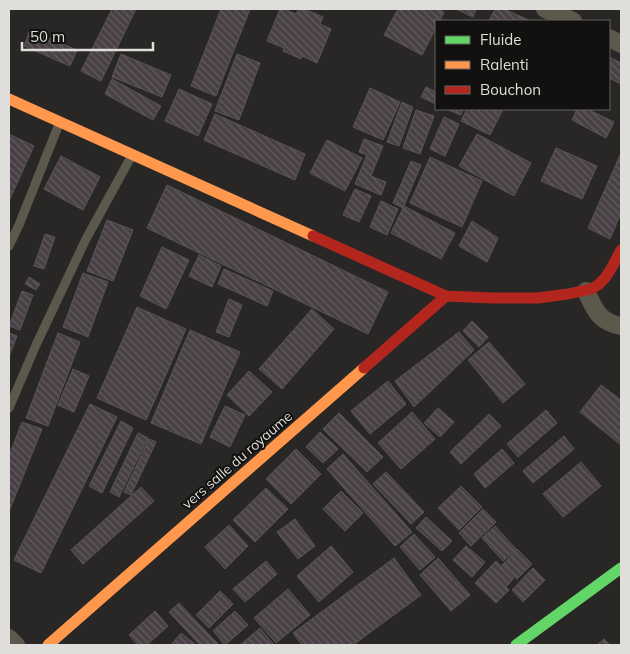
<svg xmlns="http://www.w3.org/2000/svg" width="630" height="654" font-family="Mulish,sans-serif">
  <style>
    .building { fill: url(#building-back-hatch); stroke: #575555 }
    .lines { fill: none; stroke-linecap: round; stroke-linejoin: round }
    .lane { stroke: #5b584c; stroke-width: 9 }
    .street { stroke: #5b584c; stroke-width: 18 }
    .fast { stroke: #63d668; stroke-width: 11 }
    .slow { stroke: #ff974d; stroke-width: 11 }
    .jam { stroke: #b3261e; stroke-width: 11 }
    .labels { text-anchor: middle; stroke-width: 4; stroke-linejoin: round; paint-order: stroke }
    .street-label { font-size: 14px; fill: #dfdedb; stroke: #12110f }
  </style>
  <defs>
    <pattern id="building-back-hatch" width="6" height="6" patternUnits="userSpaceOnUse" patternTransform="scale(1.25)"><rect width="6" height="6" fill="#484045"/><path d="M-1 5l2 2M0 0l6 6M5-1l2 2" fill="none" stroke="#625b5f"/></pattern>
  </defs>
  <rect width="100%" height="100%" fill="#292725"/>
  <g class="building">
    <polygon points="112,9 136,9 101,81 81,71"/>
    <polygon points="221,9 250,9 216,96 191,86"/>
    <polygon points="280,9 284,9 296,14 299,9 304,9 323,17 320,24 331,29 317,63 302,56 301,59 283,51 284,48 267,41"/>
    <polygon points="398,9 438,9 444,12 440,21 436,21 436,28 422,55 384,35"/>
    <polygon points="456,9 476,9 473,17"/>
    <polygon points="495,9 504,9 531,21 489,21"/>
    <polygon points="30,30 77,50 70,66 24,46"/>
    <polygon points="121,54 171,75 162,97 112,77"/>
    <polygon points="237,54 260,63 239,120 215,111"/>
    <polygon points="609,57 621,63 621,84 609,78"/>
    <polygon points="112,79 161,106 153,120 105,94"/>
    <polygon points="426,87 436,92 436,104 421,97"/>
    <polygon points="370,88 400,102 383,140 353,127"/>
    <polygon points="179,89 212,104 198,136 165,121"/>
    <polygon points="402,102 413,107 399,146 387,142"/>
    <polygon points="446,109 463,109 461,115"/>
    <polygon points="467,109 503,109 490,135 461,121"/>
    <polygon points="577,109 587,109 614,122 606,138 572,120"/>
    <polygon points="416,110 434,116 420,154 403,148"/>
    <polygon points="215,114 305,154 295,180 204,140"/>
    <polygon points="444,117 459,124 445,156 430,149"/>
    <polygon points="9,134 34,146 9,201"/>
    <polygon points="477,134 531,163 514,196 459,166"/>
    <polygon points="364,139 383,146 371,176 386,182 381,195 355,184 367,155 359,152"/>
    <polygon points="327,140 362,158 345,191 310,173"/>
    <polygon points="556,148 597,166 582,199 541,181"/>
    <polygon points="621,153 621,213 610,239 588,228"/>
    <polygon points="61,156 100,177 83,210 44,189"/>
    <polygon points="430,157 482,181 462,227 410,203"/>
    <polygon points="411,161 421,165 403,208 393,203"/>
    <polygon points="167,185 388,292 368,334 147,228"/>
    <polygon points="355,189 371,196 359,222 343,215"/>
    <polygon points="381,201 398,209 387,235 370,227"/>
    <polygon points="404,206 455,233 441,259 391,233"/>
    <polygon points="107,220 133,230 113,281 87,271"/>
    <polygon points="472,221 498,238 487,262 459,246"/>
    <polygon points="45,234 55,237 44,269 34,266"/>
    <polygon points="162,247 189,260 166,309 140,296"/>
    <polygon points="199,255 221,266 212,287 189,276"/>
    <polygon points="224,269 273,291 267,306 218,284"/>
    <polygon points="83,273 108,282 88,337 63,327"/>
    <polygon points="29,277 40,284 36,290 25,284"/>
    <polygon points="22,291 33,295 20,330 9,326"/>
    <polygon points="229,299 242,305 229,337 216,332"/>
    <polygon points="137,307 186,329 146,420 97,398"/>
    <polygon points="312,309 334,329 282,389 259,369"/>
    <polygon points="472,321 488,337 479,347 463,331"/>
    <polygon points="190,330 240,352 201,444 151,423"/>
    <polygon points="459,332 474,350 414,407 395,381"/>
    <polygon points="9,333 17,336 9,357"/>
    <polygon points="58,333 80,342 48,426 26,418"/>
    <polygon points="489,342 525,384 503,403 468,360"/>
    <polygon points="73,369 89,376 74,412 58,405"/>
    <polygon points="249,371 272,392 249,416 227,395"/>
    <polygon points="388,381 406,404 370,434 351,411"/>
    <polygon points="601,385 621,400 621,445 580,412"/>
    <polygon points="90,404 117,417 41,573 14,560"/>
    <polygon points="225,406 245,415 230,447 210,437"/>
    <polygon points="438,408 454,422 440,437 424,423"/>
    <polygon points="546,410 557,423 518,457 507,444"/>
    <polygon points="412,412 435,439 401,469 378,443"/>
    <polygon points="339,413 383,457 367,472 323,429"/>
    <polygon points="489,414 501,426 461,464 450,452"/>
    <polygon points="121,421 133,428 102,493 89,486"/>
    <polygon points="22,422 42,429 10,509 9,509 9,456"/>
    <polygon points="320,432 338,449 323,463 306,447"/>
    <polygon points="138,433 148,438 119,497 110,492"/>
    <polygon points="564,436 574,449 533,483 523,471"/>
    <polygon points="149,439 156,442 131,495 124,492"/>
    <polygon points="296,449 321,474 291,504 266,479"/>
    <polygon points="502,449 514,463 485,488 474,474"/>
    <polygon points="343,454 412,532 395,546 327,469"/>
    <polygon points="581,462 601,486 563,517 543,494"/>
    <polygon points="386,472 424,512 411,524 373,484"/>
    <polygon points="461,486 482,507 459,530 438,508"/>
    <polygon points="141,487 154,501 83,564 71,550"/>
    <polygon points="266,488 288,509 255,542 233,520"/>
    <polygon points="341,491 363,513 345,531 323,509"/>
    <polygon points="483,509 496,522 471,546 459,533"/>
    <polygon points="426,517 452,541 442,551 416,528"/>
    <polygon points="295,519 315,546 298,559 277,532"/>
    <polygon points="229,525 248,546 225,569 205,547"/>
    <polygon points="495,526 516,549 503,561 482,538"/>
    <polygon points="414,534 435,557 420,570 400,547"/>
    <polygon points="331,546 353,572 319,602 297,576"/>
    <polygon points="466,546 485,562 472,577 453,560"/>
    <polygon points="517,549 532,564 517,579 502,565"/>
    <polygon points="394,558 421,595 353,645 302,645 293,633"/>
    <polygon points="438,558 470,595 451,611 420,575"/>
    <polygon points="266,561 277,574 245,602 233,589"/>
    <polygon points="496,561 514,578 506,587 509,590 496,603 475,583"/>
    <polygon points="533,568 545,580 523,602 512,590"/>
    <polygon points="288,589 310,615 276,643 254,618"/>
    <polygon points="220,591 233,604 209,628 196,615"/>
    <polygon points="179,603 219,645 200,645 169,612"/>
    <polygon points="155,611 168,626 147,645 138,645 129,635"/>
    <polygon points="235,611 248,625 225,645 213,631"/>
    <polygon points="260,628 274,645 240,645"/>
    <polygon points="181,633 196,645 171,645"/>
    <polygon points="604,639 610,645 597,645"/>
  </g>
  <g class="lines">
    <g class="lane">
      <polyline points="9,246 19,225 59,124"/>
      <polyline points="9,408 36,345 86,239 131,157"/>
    </g>
    <g class="street">
      <polyline points="545,9 573,21"/>
      <polyline points="609,38 621,44"/>
      <path d="M 586,291 C 595,310 598,321 621,326"/>
      <polyline points="9,638 16,645"/>
    </g>
    <polyline class="fast" points="516,645 621,568"/>
    <g class="slow">
      <polyline points="9,99 313,236"/>
      <polyline points="48,645 364,368"/>
    </g>
    <g class="jam">
      <polyline points="313,236 446,296 492,298 538,298 568,294 591,289 598,285 605,278 611,269 621,250"/>
      <polyline points="364,368 446,296"/>
    </g>
  </g>
  <g class="labels">
    <g class="street-label">
      <text transform="translate(237 460) rotate(-41)" y="5">vers salle du royaume</text>
    </g>
  </g>
  <rect width="630" height="654" fill="none" stroke="#dfdedb" stroke-width="20"/>
  <rect x="435" y="20" width="175" height="90" fill="#12110f" stroke="#646361"/>
  <rect x="445" y="36" width="25" height="8" fill="#63d668" stroke="#646361"/>
  <text x="480" y="45" font-size="15" fill="#dfdedb">Fluide</text>
  <rect x="445" y="61" width="25" height="8" fill="#ff974d" stroke="#646361"/>
  <text x="480" y="70" font-size="15" fill="#dfdedb">Ralenti</text>
  <rect x="445" y="86" width="25" height="8" fill="#b3261e" stroke="#646361"/>
  <text x="480" y="95" font-size="15" fill="#dfdedb">Bouchon</text>
  <path d="M22 42v8h131v-8" fill="none" stroke="#dfdedb" stroke-width="2.5"/>
  <text x="30" y="42" font-size="15" fill="#dfdedb" stroke="#12110f" stroke-width="4" paint-order="stroke">50 m</text>
</svg>
